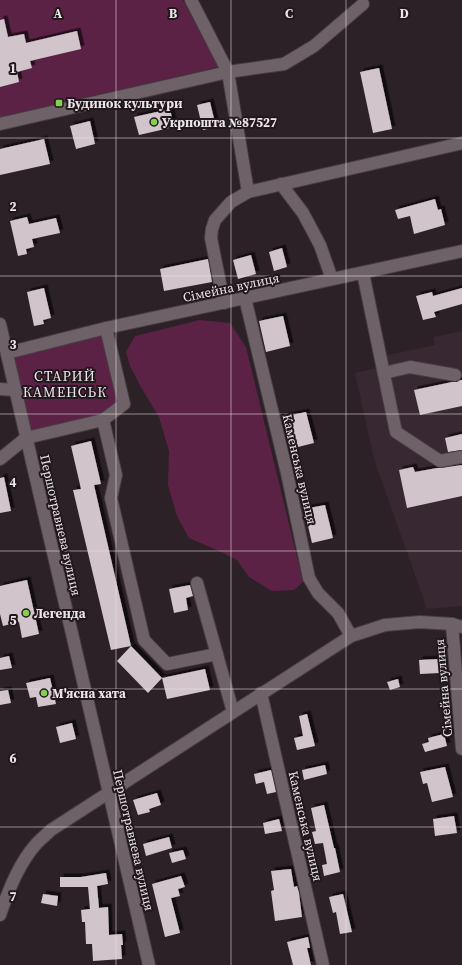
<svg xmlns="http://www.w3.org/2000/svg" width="462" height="965" font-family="'Source Serif 4',serif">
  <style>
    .built { fill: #382831 }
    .green { fill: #5c2246 }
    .building { fill: #d2c4cb; filter: url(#shadow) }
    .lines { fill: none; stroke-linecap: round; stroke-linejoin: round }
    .minor-casing { stroke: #473f43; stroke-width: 14 }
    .minor { stroke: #6e6268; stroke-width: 12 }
    .grid { fill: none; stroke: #ece5e9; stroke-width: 1; stroke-opacity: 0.55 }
    .poi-dot { fill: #83d04e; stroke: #21181d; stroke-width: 1.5 }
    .labels { text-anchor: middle; stroke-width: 4; stroke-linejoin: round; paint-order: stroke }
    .poi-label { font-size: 13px; font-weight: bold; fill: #ece5e9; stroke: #21181d; text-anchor: start }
    .street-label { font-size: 13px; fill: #ece5e9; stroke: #21181d }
    .neighbourhood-label { font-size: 14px; letter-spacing: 1px; fill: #ece5e9; stroke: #21181d }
    .grid-label { font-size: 13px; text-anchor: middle; font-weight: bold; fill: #ece5e9; stroke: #21181d; stroke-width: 4; stroke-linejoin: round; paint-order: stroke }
  </style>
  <defs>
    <filter id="shadow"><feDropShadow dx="3.5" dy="-3.5" stdDeviation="0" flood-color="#0009"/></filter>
  </defs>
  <rect width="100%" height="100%" fill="#2b2126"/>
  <polygon class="built" points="462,331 462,606 427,609 374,459 355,373 376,368 374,358 435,345 433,337"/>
  <g class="green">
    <polygon points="0,0 183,0 218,67 0,117"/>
    <polygon points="200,320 230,323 246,347 303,582 294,590 272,591 249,577 237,560 219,551 189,538 177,516 168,485 169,451 159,417 142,389 130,366 126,352 135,336"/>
    <polygon points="102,334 118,402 101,415 29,432 12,357"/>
  </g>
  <g class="building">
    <polygon points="4,19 8,37 24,34 26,43 77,31 81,49 30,61 32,68 17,72 19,82 0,87 0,20"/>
    <polygon points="379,68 392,129 373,133 360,72"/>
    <polygon points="210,102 216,127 203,130 197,105"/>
    <polygon points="170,109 174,127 139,135 134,117"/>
    <polygon points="90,121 95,144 76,149 70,126"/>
    <polygon points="44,139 50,164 0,175 0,149"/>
    <polygon points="435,199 438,210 441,209 445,225 414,234 410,216 398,219 395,210"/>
    <polygon points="27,217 29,224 56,218 60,233 32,239 34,247 26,249 27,254 18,256 10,221"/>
    <polygon points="282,248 287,267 274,271 269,252"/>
    <polygon points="251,255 256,274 238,279 233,260"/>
    <polygon points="208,259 212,282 164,291 160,269"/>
    <polygon points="44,288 51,318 43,320 44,324 34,326 27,292"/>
    <polygon points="462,288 462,304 434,312 436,317 423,320 416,296 432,292 433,296"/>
    <polygon points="283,316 290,346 266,352 259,321"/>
    <polygon points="460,380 462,380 462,406 420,415 414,390 452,382 457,382"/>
    <polygon points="306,412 314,443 290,449 282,417"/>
    <polygon points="462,434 462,450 448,452 445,438"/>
    <polygon points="91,441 101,484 94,485 131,646 162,678 148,693 117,661 131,646 111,650 73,490 81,489 71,446"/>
    <polygon points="462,465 462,496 407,508 399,470 413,467 415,472 437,468 441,468"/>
    <polygon points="4,477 11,511 0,513 0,478"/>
    <polygon points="325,505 333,538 312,543 304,509"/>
    <polygon points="27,580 39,634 22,638 19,622 3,626 0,614 0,586"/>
    <polygon points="190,585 193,596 186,598 188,610 174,613 169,589"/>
    <polygon points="9,656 12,668 0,670 0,658"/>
    <polygon points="439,659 440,673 420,674 419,660"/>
    <polygon points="205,669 210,690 167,699 162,678"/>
    <polygon points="50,678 56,704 38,707 36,697 30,698 26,683"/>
    <polygon points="398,679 400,687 390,690 387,682"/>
    <polygon points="8,690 11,703 0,705 0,691"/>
    <polygon points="307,714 315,746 297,750 294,738 303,736 299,716"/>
    <polygon points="72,723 76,739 60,743 56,727"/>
    <polygon points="444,734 447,746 425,752 422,744 429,742 428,738"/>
    <polygon points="325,765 327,774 304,780 302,770"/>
    <polygon points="445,767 453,797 432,802 427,783 423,784 420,772"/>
    <polygon points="271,770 276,792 267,794 264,782 256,784 254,774"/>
    <polygon points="157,793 161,805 149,809 150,812 138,815 133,800"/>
    <polygon points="324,805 334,848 335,848 340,872 324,876 322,865 327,864 323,843 315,844 312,832 316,831 311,808"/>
    <polygon points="454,816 457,833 435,836 433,819"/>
    <polygon points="279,819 282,831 265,834 263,823"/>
    <polygon points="169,837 172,848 146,856 143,844"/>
    <polygon points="183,850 186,859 172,863 169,853"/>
    <polygon points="291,869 294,887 297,886 299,893 302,917 275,921 271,891 274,890 271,871"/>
    <polygon points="106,873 108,884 97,886 99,908 108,907 109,935 122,934 123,945 121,945 122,959 93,961 92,944 86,944 85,922 82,922 81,910 90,909 88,887 60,887 60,877 81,877"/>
    <polygon points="181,876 185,887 178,889 180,896 171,898 180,933 165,937 152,884"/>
    <polygon points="43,894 58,896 57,906 41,903"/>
    <polygon points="343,894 352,932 340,934 336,912 333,913 329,897"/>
    <polygon points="308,937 310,948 307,948 311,965 293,965 287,942"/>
  </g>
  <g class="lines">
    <defs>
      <g id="minor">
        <polyline points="191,0 228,72 248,192"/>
        <polyline points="0,124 228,72 284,64 314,46 363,4"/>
        <polyline points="281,184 303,213 320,245 332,279"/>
        <polyline points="363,273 396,432 440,461 462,457"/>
        <polyline points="245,298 287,473 309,578 318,593 338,613 351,636"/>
        <polyline points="224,303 211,238 212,229 215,220 231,202 248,192 462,143"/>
        <polyline points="0,324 149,965"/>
        <polyline points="7,353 106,328 462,251"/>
        <polyline points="384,373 410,367 455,375"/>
        <polyline points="0,389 15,390"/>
        <polyline points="103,420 116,475 111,498 144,640 167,664 217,654"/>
        <polyline points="0,459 26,438 103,420 124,404 106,328"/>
        <polyline points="197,583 233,712"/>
        <polyline points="452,624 462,749"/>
        <polyline points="261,693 323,965"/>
        <path d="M 0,915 C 9,889 19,863 37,843 C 42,838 47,834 51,830 L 351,636 L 385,625 L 420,622 L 452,624 L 462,627"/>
      </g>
    </defs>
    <use href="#minor" class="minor-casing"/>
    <use href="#minor" class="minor"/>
  </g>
  <path class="grid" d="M 116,0 L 116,965M 231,0 L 231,965M 346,0 L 346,965M 0,138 L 462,138M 0,276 L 462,276M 0,414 L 462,414M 0,551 L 462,551M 0,689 L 462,689M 0,827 L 462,827"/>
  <g class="poi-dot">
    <rect x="55" y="99" width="8" height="8" rx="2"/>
    <circle cx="154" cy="122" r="4"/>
    <circle cx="26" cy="613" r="4"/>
    <circle cx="44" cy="693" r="4"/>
  </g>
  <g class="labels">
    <g class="poi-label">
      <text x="67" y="108">Будинок культури</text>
      <text x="162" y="127">Укрпошта №87527</text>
      <text x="34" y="618">Легенда</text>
      <text x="52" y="698">М'ясна хата</text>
    </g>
    <g class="street-label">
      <text transform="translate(231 287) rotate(-12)" y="5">Сімейна вулиця</text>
      <text transform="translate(300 469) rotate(77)" y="5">Каменська вулиця</text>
      <text transform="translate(61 525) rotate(77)" y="5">Першотравнева вулиця</text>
      <text transform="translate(443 688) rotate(-95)" y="5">Сімейна вулиця</text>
      <text transform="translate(306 826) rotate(77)" y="5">Каменська вулиця</text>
      <text transform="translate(134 840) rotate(77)" y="5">Першотравнева вулиця</text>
    </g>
    <g class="neighbourhood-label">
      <text x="65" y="381">СТАРИЙ<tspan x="65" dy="16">КАМЕНСЬК</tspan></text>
    </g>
  </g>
  <g class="grid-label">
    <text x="58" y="18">A</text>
    <text x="173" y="18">B</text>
    <text x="289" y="18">C</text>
    <text x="404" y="18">D</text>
    <text x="13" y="73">1</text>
    <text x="13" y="211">2</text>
    <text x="13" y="349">3</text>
    <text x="13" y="487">4</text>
    <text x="13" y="625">5</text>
    <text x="13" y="763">6</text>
    <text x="13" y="901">7</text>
  </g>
</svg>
